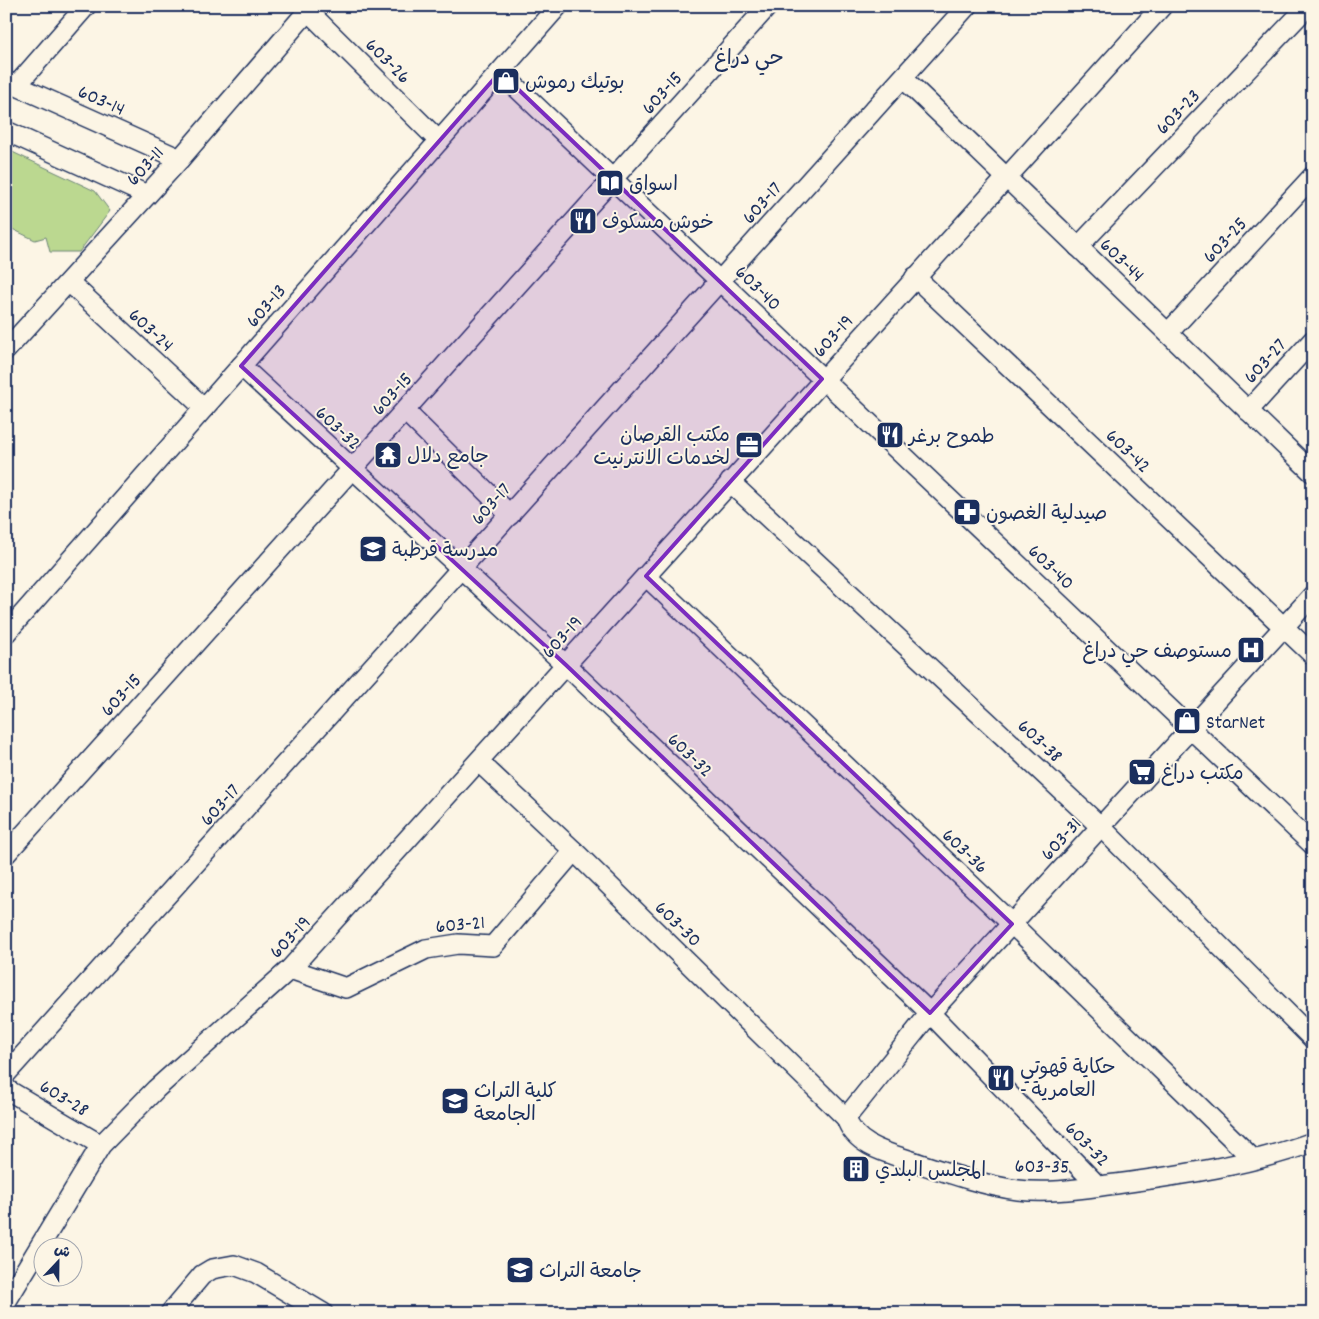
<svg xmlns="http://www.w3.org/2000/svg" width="1319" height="1319" font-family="Dekko,'Playpen Sans Arabic',sans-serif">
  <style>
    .green { fill: #bbd890; stroke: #6b8477 }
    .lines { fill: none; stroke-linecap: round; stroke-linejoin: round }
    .minor-casing { stroke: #1b2f5e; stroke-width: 22 }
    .minor { stroke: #fcf5e5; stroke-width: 19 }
    .marked { fill: #7b2cbf; fill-opacity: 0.2; stroke: #7b2cbf; stroke-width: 4; stroke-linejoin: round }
    .labels { text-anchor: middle; stroke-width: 4; stroke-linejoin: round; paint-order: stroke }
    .street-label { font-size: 20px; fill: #1b2f5e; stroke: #fcf5e5 }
    .poi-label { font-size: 20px; fill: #1b2f5e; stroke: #fcf5e5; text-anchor: start }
    .neighbourhood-label { font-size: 21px; fill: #1b2f5e; stroke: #fcf5e5 }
  </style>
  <rect width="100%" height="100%" fill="#fcf5e5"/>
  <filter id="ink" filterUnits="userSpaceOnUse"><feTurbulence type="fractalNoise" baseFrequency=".02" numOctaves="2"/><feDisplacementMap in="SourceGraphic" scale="10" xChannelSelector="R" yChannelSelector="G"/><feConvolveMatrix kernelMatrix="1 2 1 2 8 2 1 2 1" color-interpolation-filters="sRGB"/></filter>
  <g filter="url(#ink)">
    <polygon class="green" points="6,149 95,191 110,211 79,252 50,252 46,237 35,240 6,226"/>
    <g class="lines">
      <defs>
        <g id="minor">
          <polyline points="308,11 439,141"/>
          <polyline points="500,72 1313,845"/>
          <polyline points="903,78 1313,473"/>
          <polyline points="6,81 180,159"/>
          <polyline points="17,85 86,6"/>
          <polyline points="6,131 147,195"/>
          <polyline points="1078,247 1308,6"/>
          <polyline points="915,277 1313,655"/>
          <polyline points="69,282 204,408"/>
          <polyline points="1168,333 1313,176"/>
          <polyline points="6,350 180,159 312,6"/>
          <polyline points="241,366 566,665 930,1013 1098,1186"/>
          <polyline points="405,411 510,515"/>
          <polyline points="1248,411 1313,340"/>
          <polyline points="730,482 1101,827 1313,1039"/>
          <polyline points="646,576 1012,924 1253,1159"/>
          <polyline points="6,633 558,6"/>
          <path d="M 479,762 L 574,851 L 846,1118 C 855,1146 887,1153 912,1161 C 945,1172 985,1186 1018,1190 C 1051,1194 1084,1188 1116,1184 C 1182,1175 1250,1165 1313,1142"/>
          <polyline points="6,854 768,6"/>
          <polyline points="290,969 346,988 426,949 458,944 493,946 574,851"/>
          <polyline points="6,1074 967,6"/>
          <polyline points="6,1089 101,1145"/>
          <polyline points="846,1118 930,1013 1313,595"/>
          <polyline points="6,1302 101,1145 156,1089 290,969 1162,6"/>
          <polyline points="170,1313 202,1275 212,1269 234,1265 256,1273 323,1313"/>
        </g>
      </defs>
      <use href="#minor" class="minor-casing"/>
      <use href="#minor" class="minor"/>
    </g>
  </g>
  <path class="marked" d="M 500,72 L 822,379 L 646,576 L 1012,924 L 930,1013 L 566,665 L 241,366 Z"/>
  <defs>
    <symbol id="shop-square" viewBox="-11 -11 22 22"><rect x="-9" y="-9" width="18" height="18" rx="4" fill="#1b2f5e" stroke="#fcf5e5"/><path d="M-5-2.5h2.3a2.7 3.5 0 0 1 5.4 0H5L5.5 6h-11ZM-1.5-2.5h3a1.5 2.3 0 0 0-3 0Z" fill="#fff"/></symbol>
    <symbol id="library-square" viewBox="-11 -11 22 22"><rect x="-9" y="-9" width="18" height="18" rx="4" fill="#1b2f5e" stroke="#fcf5e5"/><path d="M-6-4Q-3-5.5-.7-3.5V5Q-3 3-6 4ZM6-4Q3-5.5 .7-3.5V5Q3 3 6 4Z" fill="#fff"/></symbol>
    <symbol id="restaurant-square" viewBox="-11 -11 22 22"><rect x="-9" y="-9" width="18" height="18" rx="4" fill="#1b2f5e" stroke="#fcf5e5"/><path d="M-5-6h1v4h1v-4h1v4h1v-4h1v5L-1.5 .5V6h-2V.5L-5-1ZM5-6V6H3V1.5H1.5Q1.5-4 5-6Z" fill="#fff"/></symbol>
    <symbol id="office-square" viewBox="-11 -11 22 22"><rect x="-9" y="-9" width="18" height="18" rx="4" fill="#1b2f5e" stroke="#fcf5e5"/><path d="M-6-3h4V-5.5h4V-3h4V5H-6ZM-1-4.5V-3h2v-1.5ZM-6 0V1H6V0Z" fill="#fff"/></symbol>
    <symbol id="temple-square" viewBox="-11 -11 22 22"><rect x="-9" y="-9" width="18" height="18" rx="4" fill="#1b2f5e" stroke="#fcf5e5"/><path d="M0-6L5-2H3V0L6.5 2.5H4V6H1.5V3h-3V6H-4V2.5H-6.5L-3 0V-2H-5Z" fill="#fff"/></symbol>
    <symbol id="pharmacy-square" viewBox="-11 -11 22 22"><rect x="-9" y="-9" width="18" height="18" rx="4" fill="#1b2f5e" stroke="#fcf5e5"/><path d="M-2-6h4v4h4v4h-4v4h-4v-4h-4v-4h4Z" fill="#fff"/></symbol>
    <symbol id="school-square" viewBox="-11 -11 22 22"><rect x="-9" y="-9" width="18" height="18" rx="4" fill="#1b2f5e" stroke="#fcf5e5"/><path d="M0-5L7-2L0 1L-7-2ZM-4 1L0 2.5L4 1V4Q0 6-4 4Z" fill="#fff"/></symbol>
    <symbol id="hospital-square" viewBox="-11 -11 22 22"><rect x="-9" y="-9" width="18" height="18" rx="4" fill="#1b2f5e" stroke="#fcf5e5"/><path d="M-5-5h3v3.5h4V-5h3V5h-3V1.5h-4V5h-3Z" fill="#fff"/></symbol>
    <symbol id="supermarket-square" viewBox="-11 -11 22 22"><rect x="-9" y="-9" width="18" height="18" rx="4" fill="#1b2f5e" stroke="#fcf5e5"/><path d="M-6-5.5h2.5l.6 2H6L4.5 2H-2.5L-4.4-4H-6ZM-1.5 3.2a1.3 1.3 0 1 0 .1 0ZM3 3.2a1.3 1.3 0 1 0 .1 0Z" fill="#fff"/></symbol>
    <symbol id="university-square" viewBox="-11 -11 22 22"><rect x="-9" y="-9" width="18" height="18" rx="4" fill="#1b2f5e" stroke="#fcf5e5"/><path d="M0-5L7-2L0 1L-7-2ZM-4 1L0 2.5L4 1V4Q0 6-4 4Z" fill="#fff"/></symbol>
    <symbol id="building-square" viewBox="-11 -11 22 22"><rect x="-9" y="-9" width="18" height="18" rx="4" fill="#1b2f5e" stroke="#fcf5e5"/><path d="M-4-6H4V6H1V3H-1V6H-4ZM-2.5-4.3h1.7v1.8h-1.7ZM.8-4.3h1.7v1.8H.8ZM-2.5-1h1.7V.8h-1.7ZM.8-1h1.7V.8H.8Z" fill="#fff"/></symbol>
  </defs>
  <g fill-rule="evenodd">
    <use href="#shop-square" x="490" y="65" width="32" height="32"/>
    <use href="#library-square" x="594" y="167" width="32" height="32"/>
    <use href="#restaurant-square" x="567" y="205" width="32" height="32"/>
    <use href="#restaurant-square" x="874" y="419" width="32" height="32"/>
    <use href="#office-square" x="733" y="429" width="32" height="32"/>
    <use href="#temple-square" x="372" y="439" width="32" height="32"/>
    <use href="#pharmacy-square" x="951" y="496" width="32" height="32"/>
    <use href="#school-square" x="357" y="533" width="32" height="32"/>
    <use href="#hospital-square" x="1235" y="634" width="32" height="32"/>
    <use href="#shop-square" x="1171" y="705" width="32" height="32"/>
    <use href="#supermarket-square" x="1126" y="756" width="32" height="32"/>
    <use href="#restaurant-square" x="985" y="1062" width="32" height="32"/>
    <use href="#university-square" x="439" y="1085" width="32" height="32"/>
    <use href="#building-square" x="840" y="1153" width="32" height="32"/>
    <use href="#university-square" x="504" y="1254" width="32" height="32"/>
  </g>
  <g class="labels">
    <g class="street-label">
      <text transform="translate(389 60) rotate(45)" y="7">603-26</text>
      <text transform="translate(661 92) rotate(-48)" y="7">603-15</text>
      <text transform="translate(102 99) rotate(24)" y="7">603-14</text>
      <text transform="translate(1177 111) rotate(-46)" y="7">603-23</text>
      <text transform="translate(144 165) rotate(-48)" y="7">603-11</text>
      <text transform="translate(761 202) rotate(-48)" y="7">603-17</text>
      <text transform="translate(1224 239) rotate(-47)" y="7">603-25</text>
      <text transform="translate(1123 259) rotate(44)" y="7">603-44</text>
      <text transform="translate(759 287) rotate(44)" y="7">603-40</text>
      <text transform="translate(265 305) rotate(-49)" y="7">603-13</text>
      <text transform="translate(152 329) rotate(43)" y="7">603-24</text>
      <text transform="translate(832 335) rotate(-48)" y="7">603-19</text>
      <text transform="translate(1264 360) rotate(-48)" y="7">603-27</text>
      <text transform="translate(391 393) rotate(-48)" y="7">603-15</text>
      <text transform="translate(339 427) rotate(43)" y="7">603-32</text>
      <text transform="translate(1129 450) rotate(44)" y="7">603-42</text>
      <text transform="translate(490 503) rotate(-48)" y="7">603-17</text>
      <text transform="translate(1052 566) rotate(44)" y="7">603-40</text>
      <text transform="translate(561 636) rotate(-48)" y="7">603-19</text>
      <text transform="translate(120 694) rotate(-48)" y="7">603-15</text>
      <text transform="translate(1041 740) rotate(43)" y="7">603-38</text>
      <text transform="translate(691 754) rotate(44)" y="7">603-32</text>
      <text transform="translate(219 804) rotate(-48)" y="7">603-17</text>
      <text transform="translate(1060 838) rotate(-48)" y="7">603-31</text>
      <text transform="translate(966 850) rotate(44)" y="7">603-36</text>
      <text transform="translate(460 923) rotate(-5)" y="7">603-21</text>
      <text transform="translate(679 923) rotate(44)" y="7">603-30</text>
      <text transform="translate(289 936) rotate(-47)" y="7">603-19</text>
      <text transform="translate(65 1097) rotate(31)" y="7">603-28</text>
      <text transform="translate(1088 1143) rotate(46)" y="7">603-32</text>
      <text transform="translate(1042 1165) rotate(1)" y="7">603-35</text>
    </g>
    <g class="poi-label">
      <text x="525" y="88">بوتيك رموش</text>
      <text x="629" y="190">اسواق</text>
      <text x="602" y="228">خوش مسكوف</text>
      <text x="730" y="441" text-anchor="end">مكتب القرصان<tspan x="730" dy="23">لخدمات الانترنيت</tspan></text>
      <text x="909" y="442">طموح برغر</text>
      <text x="407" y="462">جامع دلال</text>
      <text x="986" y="519">صيدلية الغصون</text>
      <text x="392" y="556">مدرسة قرطبة</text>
      <text x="1232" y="657" text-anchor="end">مستوصف حي دراغ</text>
      <text x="1206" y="728">StarNet</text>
      <text x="1161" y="779">مكتب دراغ</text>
      <text x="1020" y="1073">حكاية قهوتي<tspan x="1020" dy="23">- العامرية</tspan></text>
      <text x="474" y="1097">كلية التراث<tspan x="474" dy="23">الجامعة</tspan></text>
      <text x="875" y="1176">المجلس البلدي</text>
      <text x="539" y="1277">جامعة التراث</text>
    </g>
    <g class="neighbourhood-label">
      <text x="749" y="64">حي دراغ</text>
    </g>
  </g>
  <rect width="1319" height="1319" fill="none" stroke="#fcf5e5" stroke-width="25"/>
  <rect x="12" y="12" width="1294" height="1294" fill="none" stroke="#1b2f5e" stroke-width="2" filter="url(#ink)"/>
  <g transform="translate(58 1262) rotate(22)"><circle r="24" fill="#fcf5e5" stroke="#a2a6af"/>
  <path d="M0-4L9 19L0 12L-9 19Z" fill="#1b2f5e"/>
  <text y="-8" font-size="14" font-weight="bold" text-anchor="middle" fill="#1b2f5e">ش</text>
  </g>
</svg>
